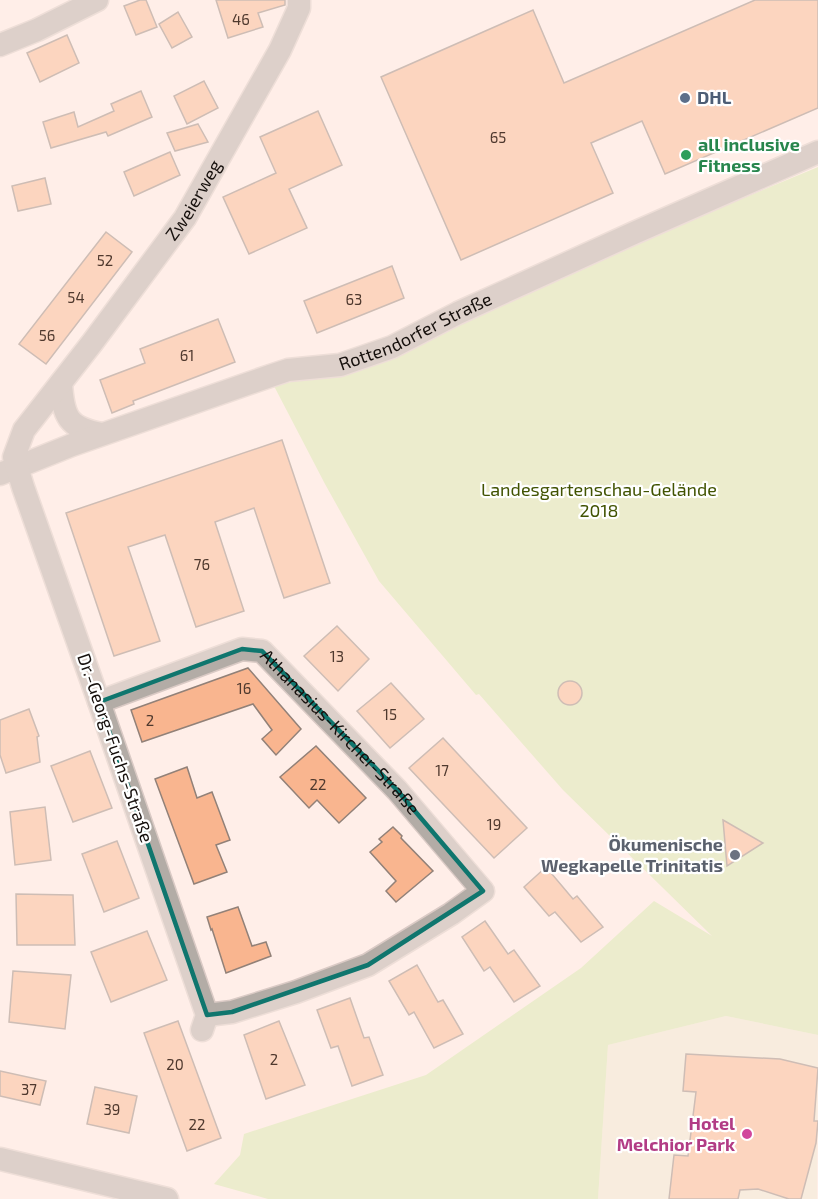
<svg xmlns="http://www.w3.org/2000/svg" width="818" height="1199" font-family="'Exo 2',sans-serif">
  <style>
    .commercial { fill: #f0e8d2 }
    .green { fill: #d5e8ad }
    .building { fill: #f9b58f; stroke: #928178; stroke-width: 1.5 }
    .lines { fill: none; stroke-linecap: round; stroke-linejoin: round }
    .minor-casing { stroke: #dacac5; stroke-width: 25 }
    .minor { stroke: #b3aca6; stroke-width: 22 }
    .marked { fill: none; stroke: #0f766e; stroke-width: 4.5; stroke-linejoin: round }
    .service-dot { fill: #5c6f8a; stroke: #fff; stroke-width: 2 }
    .leisure-dot { fill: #2e9e5b; stroke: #fff; stroke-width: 2 }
    .worship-dot { fill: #6b7280; stroke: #fff; stroke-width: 2 }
    .hotel-dot { fill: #d1479c; stroke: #fff; stroke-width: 2 }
    .labels { text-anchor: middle; stroke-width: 4.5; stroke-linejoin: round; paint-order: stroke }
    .number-label { font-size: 15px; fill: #4f392e }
    .service-label { font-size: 18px; font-weight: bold; fill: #4e5e75; stroke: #fff; text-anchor: start }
    .leisure-label { font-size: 18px; font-weight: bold; fill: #27864d; stroke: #fff; text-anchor: start }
    .street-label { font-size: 18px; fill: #16100d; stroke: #fff }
    .park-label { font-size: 18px; fill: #415302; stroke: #fff }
    .worship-label { font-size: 18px; font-weight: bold; fill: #5b616d; stroke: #fff; text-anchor: end }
    .hotel-label { font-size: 18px; font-weight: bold; fill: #b23c85; stroke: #fff; text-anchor: end }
  </style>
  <rect width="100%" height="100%" fill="#ffeee8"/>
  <polygon class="commercial" points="726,1016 818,1035 817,1199 598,1199 608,1045"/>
  <polygon class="green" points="818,167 818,1035 726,1016 608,1045 598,1199 268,1199 214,1184 240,1155 244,1134 426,1075 581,968 654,901 712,936 563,790 479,694 476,695 379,581 325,484 274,386 362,365 671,228"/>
  <g class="building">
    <polygon points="140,0 146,0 157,27 136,35 124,6"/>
    <polygon points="216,0 285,0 285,5 258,13 263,27 228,38"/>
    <polygon points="755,0 818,0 818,108 665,174 642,121 591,143 613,193 461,260 381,77 533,10 564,83"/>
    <polygon points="178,12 192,37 172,48 159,24"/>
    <polygon points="67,35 79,63 40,82 27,53"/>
    <polygon points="204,81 218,108 187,124 174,96"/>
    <polygon points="141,91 152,117 108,136 106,132 51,148 43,122 74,112 78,127 114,111 111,104"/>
    <polygon points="318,111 342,165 289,189 307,228 249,254 223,197 276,173 260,137"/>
    <polygon points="198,124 208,142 175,151 167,133"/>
    <polygon points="170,152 180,175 134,196 124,172"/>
    <polygon points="45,178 51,204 18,211 12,186"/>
    <polygon points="106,232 132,252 46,364 19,344"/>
    <polygon points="392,266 404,298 317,333 304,301"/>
    <polygon points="218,319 235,362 133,401 134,404 112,413 100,380 145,363 140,349"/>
    <polygon points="282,440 330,583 284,598 254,508 215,522 244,611 196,627 165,535 128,547 160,641 114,656 66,513"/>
    <polygon points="337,626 369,659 338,691 304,656"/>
    <polygon points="248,668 301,729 276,755 262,739 272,730 253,704 142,742 131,710"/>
    <circle cx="570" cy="693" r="12"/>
    <polygon points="391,683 424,719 390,748 357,711"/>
    <polygon points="29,709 39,736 37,737 40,762 6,773 0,755 0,720"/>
    <polygon points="443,738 527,828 494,858 409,768"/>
    <polygon points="316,746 366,798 339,823 317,800 309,808 280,777"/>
    <polygon points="90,751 112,808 73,822 51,766"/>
    <polygon points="187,767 197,798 212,792 230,840 216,845 227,872 194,884 155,779"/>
    <polygon points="45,807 51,860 15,865 10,812"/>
    <polygon points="723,820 763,843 727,866"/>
    <polygon points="393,827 402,836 401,838 433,871 396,902 386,891 396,881 370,852 382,842 379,839"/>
    <polygon points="117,841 139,898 104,912 82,854"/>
    <polygon points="546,867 573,899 577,896 603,927 581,942 555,912 549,916 524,887"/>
    <polygon points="16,894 73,895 75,945 17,945"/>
    <polygon points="238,907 252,946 266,942 271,956 226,973 212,929 211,930 207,917"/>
    <polygon points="485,921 508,954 514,950 540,986 514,1002 490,967 484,971 462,937"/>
    <polygon points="147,931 167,980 111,1002 91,952"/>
    <polygon points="417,965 438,1002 443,1000 463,1034 434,1048 414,1012 409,1015 389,981"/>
    <polygon points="13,971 71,975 65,1029 9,1022"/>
    <polygon points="350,998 364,1038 369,1037 383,1075 352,1086 338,1046 331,1048 317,1010"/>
    <polygon points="178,1021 221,1138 187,1151 144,1033"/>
    <polygon points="279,1021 305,1085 266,1099 244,1035"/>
    <polygon points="686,1054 780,1059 818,1068 814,1121 818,1121 816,1143 801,1199 789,1199 758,1189 740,1190 738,1199 669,1199 674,1155 688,1156 696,1092 683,1091"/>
    <polygon points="0,1071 46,1081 40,1105 0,1096"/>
    <polygon points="95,1087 137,1096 129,1133 87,1124"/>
  </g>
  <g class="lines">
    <defs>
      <g id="minor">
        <polyline points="0,45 37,30 97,0"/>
        <path d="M 61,383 C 63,417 68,428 102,434"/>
        <path id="s1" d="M 0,474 L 72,445 L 270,376 L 288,370 L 340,365 L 392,347 L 458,313 L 634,233 L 818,152"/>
        <path id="s2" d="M 99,702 L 242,649 L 262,651 L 397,790 L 483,891 L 451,914 L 368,965 L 296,992 L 232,1012 L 207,1015"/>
        <path id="s3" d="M 202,1030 L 207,1015 L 99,702 L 23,487 L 14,457 L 24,430 L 92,343 L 185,218 L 280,50 L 299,8 L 299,0"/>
        <polyline points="0,1159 167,1199"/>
      </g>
    </defs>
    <use href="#minor" class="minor-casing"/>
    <use href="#minor" class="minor"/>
  </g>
  <path d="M0 0H818V1199H0ZM 242,649 L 262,651 L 397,790 L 483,891 L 368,965 L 232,1012 L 207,1015 L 99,702 Z" fill="#ffeee8" fill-opacity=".55" fill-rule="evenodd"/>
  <path class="marked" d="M 242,649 L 262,651 L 397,790 L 483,891 L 368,965 L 232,1012 L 207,1015 L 99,702 Z"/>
  <circle class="service-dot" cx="685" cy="98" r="6"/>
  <circle class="leisure-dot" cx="686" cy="155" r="6"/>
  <circle class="worship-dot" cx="735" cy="855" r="6"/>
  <circle class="hotel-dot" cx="747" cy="1134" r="6"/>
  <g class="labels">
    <g class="number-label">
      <text x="241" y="25">46</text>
      <text x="498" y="143">65</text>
      <text x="105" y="266">52</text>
      <text x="76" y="303">54</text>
      <text x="354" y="305">63</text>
      <text x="47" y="341">56</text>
      <text x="187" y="361">61</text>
      <text x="202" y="570">76</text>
      <text x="337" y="662">13</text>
      <text x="244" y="694">16</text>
      <text x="390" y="720">15</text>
      <text x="150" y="726">2</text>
      <text x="442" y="776">17</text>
      <text x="318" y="790">22</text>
      <text x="494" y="830">19</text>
      <text x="274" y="1065">2</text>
      <text x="175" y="1070">20</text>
      <text x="29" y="1095">37</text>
      <text x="112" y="1115">39</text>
      <text x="197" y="1130">22</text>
    </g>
    <g class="service-label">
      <text x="697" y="104">DHL</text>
    </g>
    <g class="leisure-label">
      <text x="698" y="151">all inclusive<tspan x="698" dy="21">Fitness</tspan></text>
    </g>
    <g class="street-label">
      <text dy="6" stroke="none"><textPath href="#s3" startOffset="921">Zweierweg</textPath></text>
      <text dy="6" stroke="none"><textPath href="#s1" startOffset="441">Rottendorfer Straße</textPath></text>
      <text dy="6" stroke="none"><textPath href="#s2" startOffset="285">Athanasius-Kircher-Straße</textPath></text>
      <text transform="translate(115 748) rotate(71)" y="6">Dr.-Georg-Fuchs-Straße</text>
    </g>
    <g class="park-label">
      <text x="599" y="496">Landesgartenschau-Gelände<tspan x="599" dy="21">2018</tspan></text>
    </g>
    <g class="worship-label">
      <text x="723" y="851">Ökumenische<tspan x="723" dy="21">Wegkapelle Trinitatis</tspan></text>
    </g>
    <g class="hotel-label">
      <text x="735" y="1130">Hotel<tspan x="735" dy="21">Melchior Park</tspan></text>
    </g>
  </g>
</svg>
